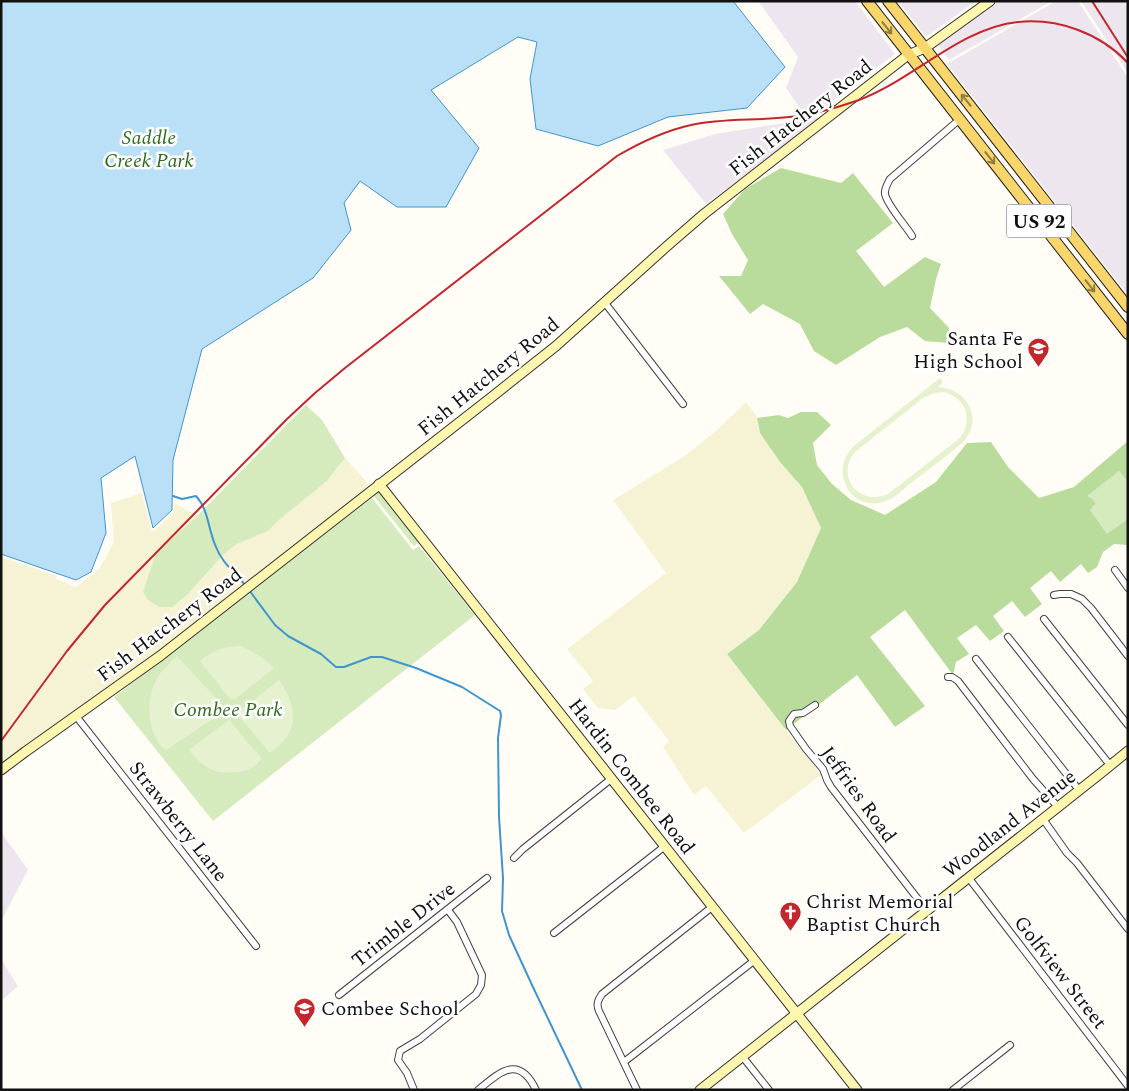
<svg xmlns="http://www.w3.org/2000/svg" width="1129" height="1091" font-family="Spectral,serif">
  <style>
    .industrial { fill: #eee6ef }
    .farmland { fill: #f6f3d4 }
    .green { fill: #d5ebbd }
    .forest { fill: #b9dc9c }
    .pitch { fill: #e6f2cf; fill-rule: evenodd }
    .water { fill: #b9e0f7; stroke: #3f96cf }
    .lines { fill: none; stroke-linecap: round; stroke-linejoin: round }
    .stream { stroke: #3f96cf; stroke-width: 2 }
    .street-casing { stroke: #444; stroke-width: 8 }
    .secondary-casing { stroke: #333; stroke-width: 11 }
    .primary-casing { stroke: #222; stroke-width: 12 }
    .street { stroke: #fff; stroke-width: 6 }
    .secondary { stroke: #fff6b0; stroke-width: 9 }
    .primary { stroke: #f9d66b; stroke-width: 10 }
    .rail { stroke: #c4262e; stroke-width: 2 }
    .oneway { stroke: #917d42 }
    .labels { text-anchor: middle; stroke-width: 5; stroke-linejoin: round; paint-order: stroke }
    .shield { fill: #fff; stroke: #585858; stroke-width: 1 }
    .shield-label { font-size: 19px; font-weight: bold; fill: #111 }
    .street-label { font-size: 20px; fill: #111; stroke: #fff }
    .park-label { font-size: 20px; font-style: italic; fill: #2f6b1f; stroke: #fff }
    .poi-label { font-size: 20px; fill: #111; stroke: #fff; text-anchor: start }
  </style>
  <rect width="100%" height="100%" fill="#fffdf5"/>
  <g class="industrial">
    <polygon points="758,1 855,1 895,54 828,105 801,110 786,88 798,57"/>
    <polygon points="898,1 976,1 926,37"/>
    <polygon points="995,1 1052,1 949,60 937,44"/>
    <polygon points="1056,1 1078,1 1128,78 1128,295 947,64"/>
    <polygon points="1081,1 1128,1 1128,73"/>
    <polygon points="821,117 706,204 663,150 715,134"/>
    <polygon points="1,832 28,870 1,921"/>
    <polygon points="1,959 18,986 1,1001"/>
  </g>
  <g class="farmland">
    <polygon points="746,402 756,415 760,433 780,462 802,486 821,528 797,582 759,630 727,654 821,775 744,833 706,786 694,795 663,747 669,741 634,696 615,710 598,708 583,689 593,681 567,649 666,573 613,500 685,456 719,428"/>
    <polygon points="345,458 367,482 369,488 158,653 1,767 1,557 57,576 56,579 76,587 100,568 114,542 111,503 142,493 151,529 154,531 174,512 175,503 197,516 156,553 148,600 159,607 187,595 223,555 237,544 268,531 280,519 327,481"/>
  </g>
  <g class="green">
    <polygon points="306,405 322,420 345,458 327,481 280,519 268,531 237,544 223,555 187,595 172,607 159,607 148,600 143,592 156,553 197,516"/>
    <polygon points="1119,471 1128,482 1128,519 1107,535 1090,510 1096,505 1086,496"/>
    <polygon points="378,489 421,544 418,543 414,546 373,495"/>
    <polygon points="372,498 413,550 419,546 475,615 213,821 114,697"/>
  </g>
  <g class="forest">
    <polygon points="781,168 841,183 853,173 893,223 856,251 884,287 925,257 941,264 936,279 930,308 949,328 948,343 925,341 907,327 880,337 836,365 814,351 800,324 763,304 750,314 719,276 741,276 748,260 732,234 723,214 745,189"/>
    <polygon points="801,412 817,412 831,425 813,443 817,465 832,484 851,500 885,515 936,482 967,443 991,442 1008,467 1039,498 1074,487 1128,441 1128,482 1119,471 1087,496 1092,499 1096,504 1090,510 1107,534 1128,519 1128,545 1114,544 1103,552 1097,567 1088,573 1081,564 1060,582 1051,571 1030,588 1042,604 1025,617 1012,601 993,616 1004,631 990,641 976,625 957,638 969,654 956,662 953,675 905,610 870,637 925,706 895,727 857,675 786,730 727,654 759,630 797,582 821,528 802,487 780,462 760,433 757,418 779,415 788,418"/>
  </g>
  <g class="pitch">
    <path d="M 940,378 L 943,382 L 938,387 C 970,389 985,422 960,445 C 944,458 928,470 911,483 C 904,489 896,497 886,501 C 851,514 827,470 855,445 ZM 943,392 C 966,397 974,420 960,438 L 888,494 C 859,507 835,476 855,452 L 923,398 L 935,393 Z"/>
    <path d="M 240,646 C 253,651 263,658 274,668 L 235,699 L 230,699 L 200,661 C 215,649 221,648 240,646 Z"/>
    <path d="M 177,656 L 224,707 L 223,712 L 166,750 C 163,748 160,745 158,741 C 147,725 147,698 156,680 C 161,671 169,664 177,656 Z"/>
    <path d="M 279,680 C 290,696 300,717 287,736 C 283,742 276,748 270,753 L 240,717 L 241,710 Z"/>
    <path d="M 229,720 L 262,759 C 259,761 256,765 253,767 C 248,770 240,772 234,772 C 213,775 201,765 189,750 Z"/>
  </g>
  <polygon class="water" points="1,1 733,1 785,67 747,108 668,117 598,146 536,129 530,79 537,42 518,37 431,90 479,148 446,207 397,207 360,181 344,203 351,230 313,278 202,349 173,460 172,510 153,528 135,456 101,478 106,533 91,572 76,580 1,554"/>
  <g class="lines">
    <g class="stream">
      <path d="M 173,496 L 182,499 L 196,496 C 209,510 208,530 216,547 C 222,563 235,572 245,585"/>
      <polyline points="249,590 275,625 288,636 321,654 336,667 344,667 371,657 382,657 416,668 462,687 500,711 501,715 498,738 499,817 503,878 502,911 509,935 532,985 582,1090"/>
    </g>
    <defs>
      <g id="street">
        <path d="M 912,236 C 906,226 887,205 885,194 C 884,189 888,183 890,179 L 960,119"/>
        <polyline points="605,303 683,404"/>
        <polyline points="1115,570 1128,588"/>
        <polyline points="1054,595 1060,594 1071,594 1082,599 1091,608 1128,656"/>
        <polyline points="1044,619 1128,725"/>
        <polyline points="1008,637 1110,765"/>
        <polyline points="976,659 1079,790"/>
        <polyline points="948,677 952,677 958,681 1033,779 1058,807"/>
        <polyline points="815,705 803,713 794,714 789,721 790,726 806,749 823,769 827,780 831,787 921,903 928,909"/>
        <polyline points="76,716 256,946"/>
        <polyline points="1043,819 1067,853 1077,863 1128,929"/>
        <polyline points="514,858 523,849 611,779"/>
        <polyline points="968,877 1128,1086"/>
        <polyline points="554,933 665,846"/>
        <polyline points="339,995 487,878"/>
        <polyline points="742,1056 769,1090"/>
        <polyline points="624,1062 755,960"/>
        <polyline points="414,1090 407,1073 398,1060 400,1051 420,1039 476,994 481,985 482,975 457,922 448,910"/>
        <path d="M 478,1090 C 500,1072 519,1054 536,1090"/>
        <path d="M 637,1090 L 599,1011 C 596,1004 598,1000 602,994 L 712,907"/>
        <polyline points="953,1090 1010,1045"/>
      </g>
      <g id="secondary">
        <polyline points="379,484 857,1090"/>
        <polyline points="1,770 25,752 160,656 493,396 556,346 666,247 704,214 908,55 925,48 990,1"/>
        <polyline points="700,1090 1101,773 1128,751"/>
      </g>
      <g id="primary">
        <polyline points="867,1 1128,334"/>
        <polyline points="888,1 1128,307"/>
      </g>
    </defs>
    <use href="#street" class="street-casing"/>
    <use href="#secondary" class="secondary-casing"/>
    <use href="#primary" class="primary-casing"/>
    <use href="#street" class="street"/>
    <use href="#secondary" class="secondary"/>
    <use href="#primary" class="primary"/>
    <g class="rail">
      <polyline points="1092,1 1127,56"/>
      <path d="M 1,741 L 67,651 L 105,605 L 287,419 L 315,393 L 345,368 L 617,156 C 641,142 664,131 691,125 C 723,118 756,121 789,117 C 813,115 836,108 859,100 C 913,80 960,28 1018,22 C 1058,18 1100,33 1128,63"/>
    </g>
  </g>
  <defs><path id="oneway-shaft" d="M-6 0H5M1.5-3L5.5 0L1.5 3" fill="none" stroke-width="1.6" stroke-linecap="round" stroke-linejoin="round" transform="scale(1.25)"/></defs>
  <g class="oneway">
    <use href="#oneway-shaft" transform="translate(887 28) rotate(52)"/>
    <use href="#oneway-shaft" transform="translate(966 100) rotate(-129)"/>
    <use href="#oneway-shaft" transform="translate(990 158) rotate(52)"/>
    <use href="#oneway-shaft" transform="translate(1090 286) rotate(52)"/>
  </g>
  <defs>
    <symbol id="school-pin" viewBox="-11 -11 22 30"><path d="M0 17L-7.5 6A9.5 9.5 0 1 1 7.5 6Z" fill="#c4262e" stroke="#fff"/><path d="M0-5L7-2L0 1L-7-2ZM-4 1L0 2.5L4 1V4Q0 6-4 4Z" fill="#fff"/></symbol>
    <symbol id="church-pin" viewBox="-11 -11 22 30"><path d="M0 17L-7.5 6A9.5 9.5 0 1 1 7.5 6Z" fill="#c4262e" stroke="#fff"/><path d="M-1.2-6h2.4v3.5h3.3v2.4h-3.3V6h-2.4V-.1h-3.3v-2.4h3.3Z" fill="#fff"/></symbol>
  </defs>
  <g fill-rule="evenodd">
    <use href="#school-pin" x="1026" y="336" width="25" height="34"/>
    <use href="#church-pin" x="778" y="900" width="25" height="34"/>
    <use href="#school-pin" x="292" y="996" width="25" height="34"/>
  </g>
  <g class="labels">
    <rect class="shield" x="1006.5" y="204.5" width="65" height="33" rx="4"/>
    <g class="shield-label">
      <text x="1039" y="228">US 92</text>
    </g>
    <g class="street-label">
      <text transform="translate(800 117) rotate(-38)" y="7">Fish Hatchery Road</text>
      <text transform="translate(488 376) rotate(-39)" y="7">Fish Hatchery Road</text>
      <text transform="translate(169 624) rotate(-37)" y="7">Fish Hatchery Road</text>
      <text transform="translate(632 776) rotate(52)" y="7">Hardin Combee Road</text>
      <text transform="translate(859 794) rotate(54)" y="7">Jeffries Road</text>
      <text transform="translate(179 821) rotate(52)" y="7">Strawberry Lane</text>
      <text transform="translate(1009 823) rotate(-38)" y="7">Woodland Avenue</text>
      <text transform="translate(403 924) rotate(-38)" y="7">Trimble Drive</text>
      <text transform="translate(1061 972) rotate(52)" y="7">Golfview Street</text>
    </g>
    <g class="park-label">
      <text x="149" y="144">Saddle<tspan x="149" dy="23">Creek Park</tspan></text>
      <text x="228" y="716">Combee Park</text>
    </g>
    <g class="poi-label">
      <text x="1023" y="345" text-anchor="end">Santa Fe<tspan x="1023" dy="23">High School</tspan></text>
      <text x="806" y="908">Christ Memorial<tspan x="806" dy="23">Baptist Church</tspan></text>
      <text x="321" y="1015">Combee School</text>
    </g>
  </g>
  <rect width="1129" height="1091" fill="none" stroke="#111111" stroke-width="5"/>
</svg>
